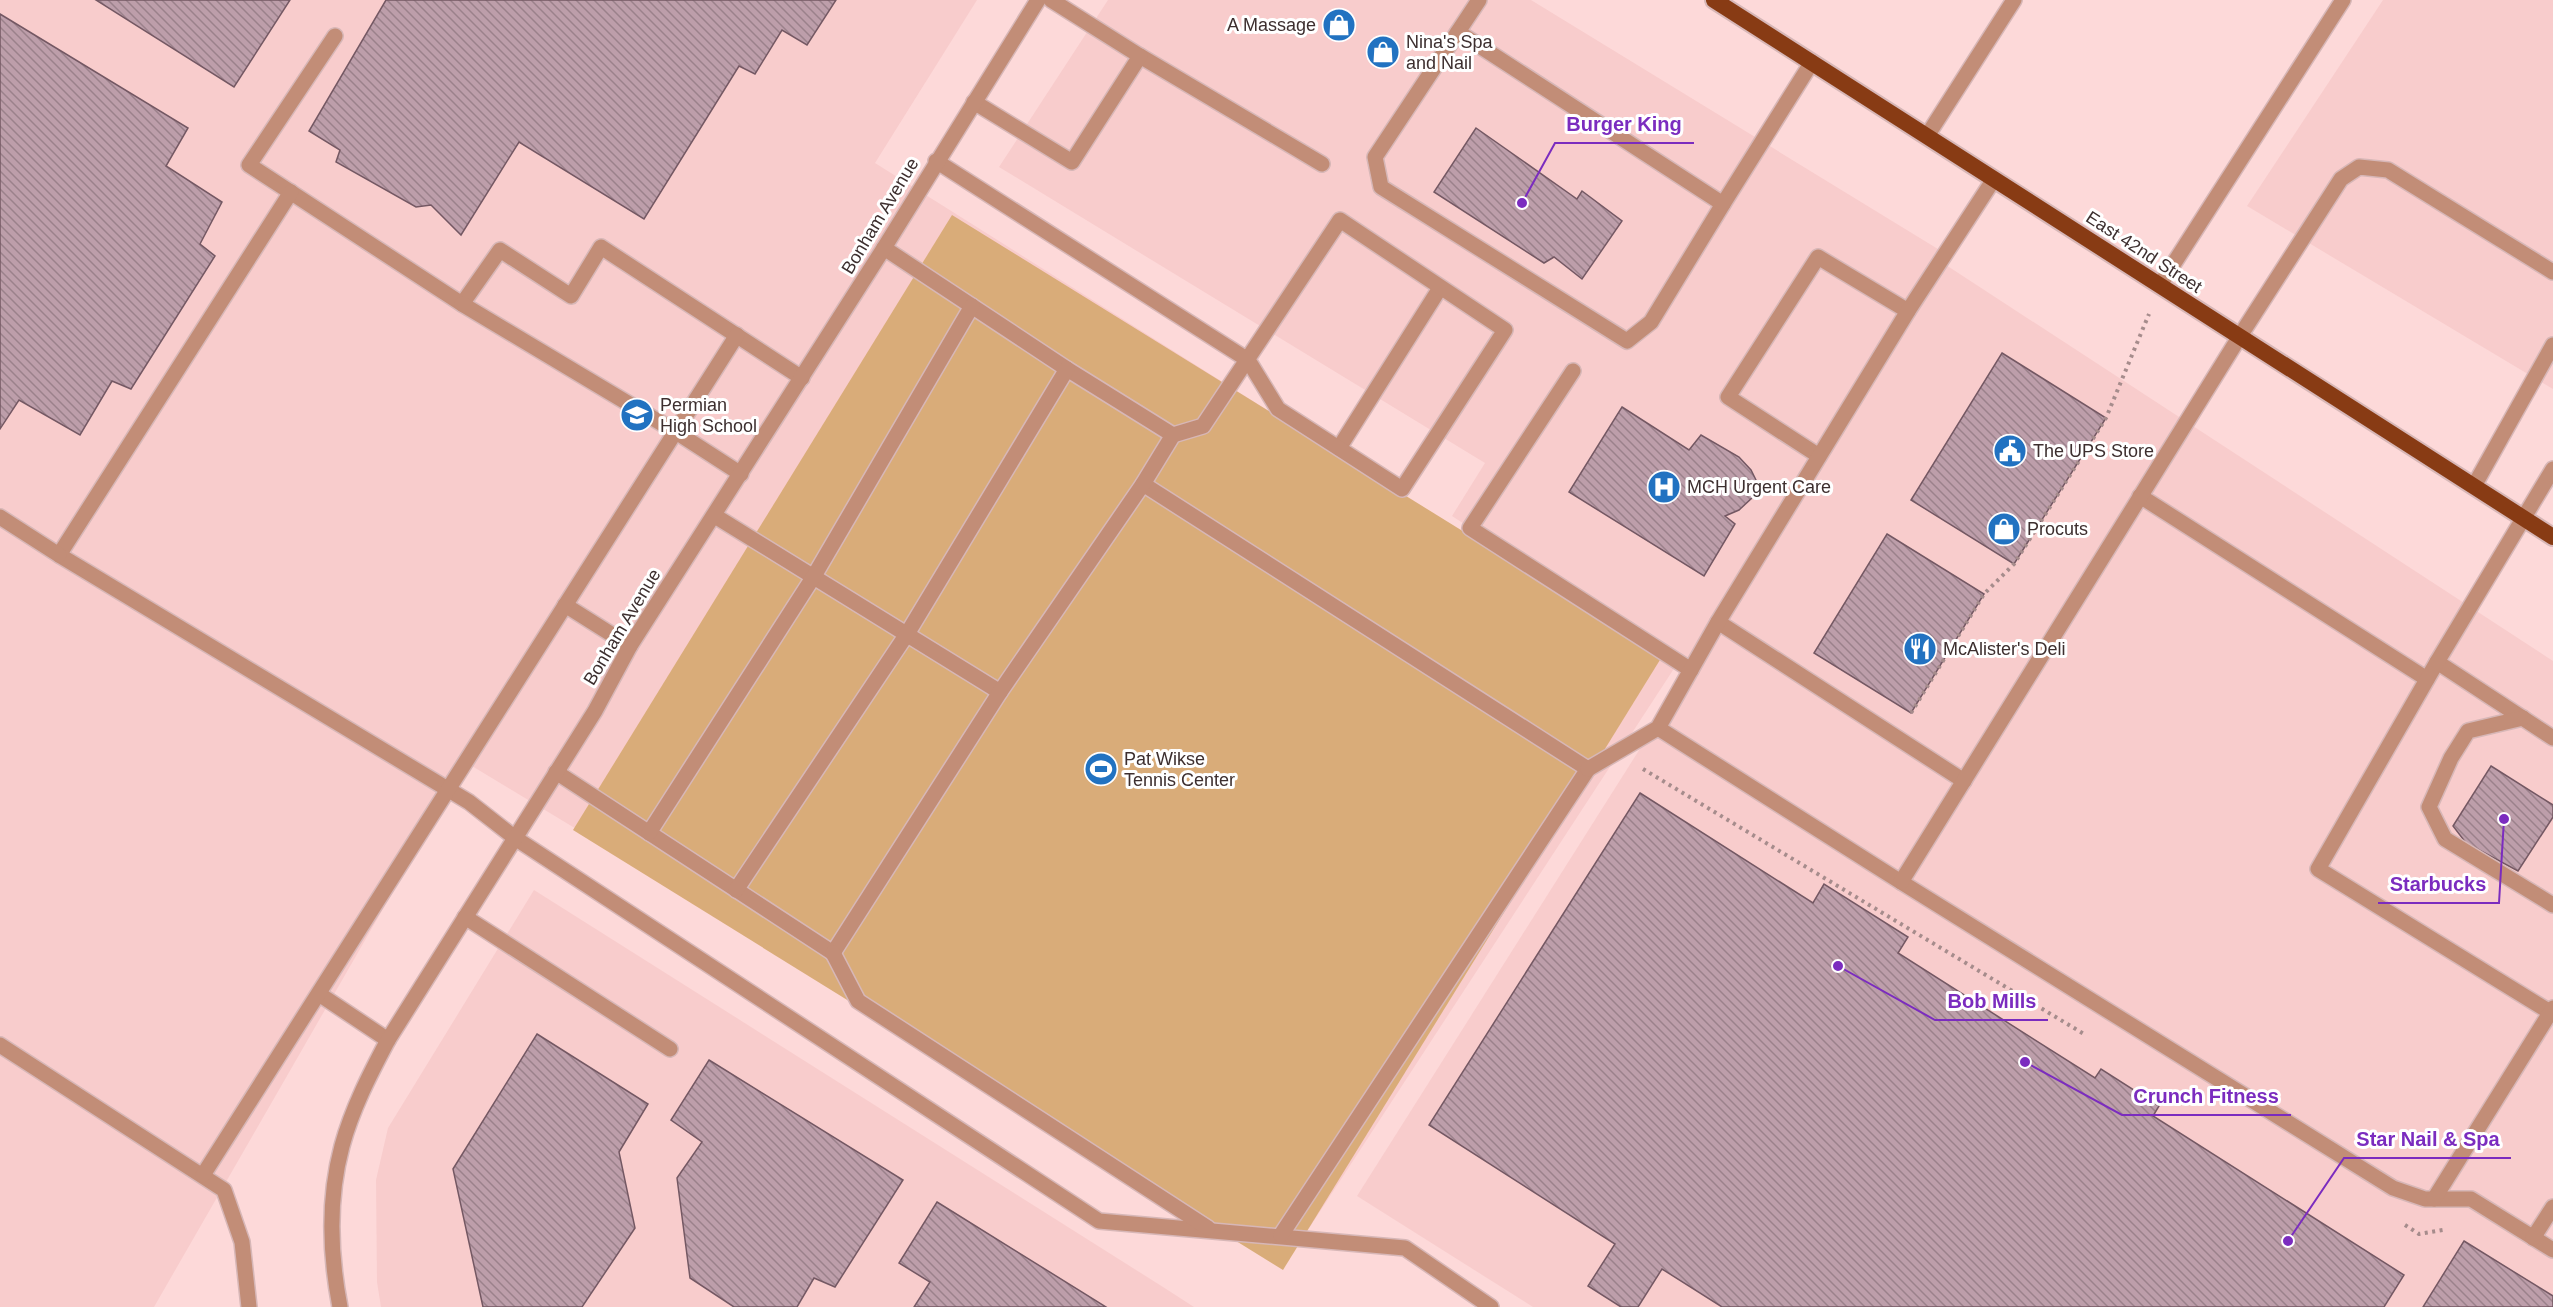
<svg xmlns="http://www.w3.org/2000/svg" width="2553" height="1307" font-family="Helvetica,sans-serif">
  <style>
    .built { fill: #f8cccc }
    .pitch { fill: #d9ac79 }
    .building { fill: url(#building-back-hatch); stroke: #745863; stroke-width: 1.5 }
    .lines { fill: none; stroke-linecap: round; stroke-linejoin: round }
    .service-casing { stroke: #d7b7b7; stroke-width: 18 }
    .minor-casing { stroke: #d7b7b7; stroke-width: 18 }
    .trunk-casing { stroke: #d7b7b7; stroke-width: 20 }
    .path { stroke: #a68c8c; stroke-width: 4; stroke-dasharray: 3 4.5; stroke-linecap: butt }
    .service { stroke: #c28d77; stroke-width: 15 }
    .minor { stroke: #c28d77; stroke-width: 15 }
    .trunk { stroke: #883b14; stroke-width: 16 }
    .labels { text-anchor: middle; stroke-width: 6; stroke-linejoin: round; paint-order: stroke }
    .poi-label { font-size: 18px; fill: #3d2f2f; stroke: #fff; text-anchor: start }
    .street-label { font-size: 18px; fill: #3d2f2f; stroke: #fff }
    .leader { fill: none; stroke: #7b2cbf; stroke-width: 2 }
    .callout-dot { fill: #7b2cbf; stroke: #fff; stroke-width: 2 }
    .callout-label { font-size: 20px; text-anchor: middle; font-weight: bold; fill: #7b2cbf; stroke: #fff; stroke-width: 6; stroke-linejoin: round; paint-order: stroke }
  </style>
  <defs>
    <pattern id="building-back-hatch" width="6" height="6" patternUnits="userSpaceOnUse" patternTransform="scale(1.5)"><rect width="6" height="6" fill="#bd9eaa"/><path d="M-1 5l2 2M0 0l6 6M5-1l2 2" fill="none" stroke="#9b818b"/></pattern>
  </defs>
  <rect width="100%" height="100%" fill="#fdd9d9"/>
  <g class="built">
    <polygon points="0,0 977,0 875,163 1675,667 1289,1259 467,763 154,1307 0,1307"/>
    <polygon points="1108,0 1531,0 1951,257 1687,669 1452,516 1485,463 999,167"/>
    <polygon points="2383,0 2553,0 2553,389 2247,206"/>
    <polygon points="1946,265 2553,661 2553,1307 1533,1307 1357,1196"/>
    <polygon points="534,890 1163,1287 1194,1307 381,1307 377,1282 376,1180 388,1128"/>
  </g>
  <polygon class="pitch" points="952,215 1663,655 1283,1270 573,830"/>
  <g class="building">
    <polygon points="96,0 290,0 234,87"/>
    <polygon points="386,0 836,0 807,45 782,30 755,74 739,66 644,219 519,142 461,235 431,205 416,207 336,162 340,150 309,131"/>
    <polygon points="0,14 188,128 166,166 222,202 200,244 215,256 131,389 112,381 80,435 19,400 0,429"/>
    <polygon points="1476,128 1577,199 1582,191 1622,221 1582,279 1554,257 1544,263 1434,192"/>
    <polygon points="2002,353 2106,418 2014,564 1911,500"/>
    <polygon points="1622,407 1689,450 1701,435 1739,457 1751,470 1757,482 1754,496 1739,510 1725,516 1735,524 1704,576 1569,492"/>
    <polygon points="1887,534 1984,594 1911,713 1814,653"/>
    <polygon points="2491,766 2553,805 2553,817 2518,871 2466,843 2453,826"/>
    <polygon points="1640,793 1813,903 1824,884 1908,937 1898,953 2095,1078 2101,1069 2159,1106 2153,1116 2404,1275 2384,1307 1722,1307 1662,1269 1638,1307 1621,1307 1588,1286 1615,1244 1429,1125"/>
    <polygon points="537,1034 648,1104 619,1152 635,1228 582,1307 483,1307 453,1169"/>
    <polygon points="709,1060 903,1180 835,1287 814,1278 797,1307 734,1307 690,1278 677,1178 702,1142 671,1120"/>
    <polygon points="937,1202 1106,1307 914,1307 930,1282 899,1263"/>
    <polygon points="2464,1241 2553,1296 2553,1307 2423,1307"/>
  </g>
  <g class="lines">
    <defs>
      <g id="service">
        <polyline points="1479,0 1375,157 1381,187 1627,341 1651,322 1723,204"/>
        <polyline points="1458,32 1723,204 1812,62"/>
        <polyline points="335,36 249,165 462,304 500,250 571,296 601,247 802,378"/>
        <polyline points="1140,56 1322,164"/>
        <polyline points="974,102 1072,162 1140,56 1051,0"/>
        <polyline points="291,192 59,555 469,802 515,838 1099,1221 1405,1248 1491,1307"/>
        <polyline points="884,248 1067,369 1173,435"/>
        <polyline points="2160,285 2343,0"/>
        <polyline points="462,304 676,432 741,474"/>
        <polyline points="1573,371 1470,528 1691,670"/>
        <polyline points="1339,448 1440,288"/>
        <polyline points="1819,456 1728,397 1818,257 1908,311"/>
        <polyline points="1143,484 1588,769 1281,1235"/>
        <polyline points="2474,486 2553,345"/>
        <polyline points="2140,496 2427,679"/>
        <polyline points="715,516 1000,692"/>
        <polyline points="0,517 59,555"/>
        <polyline points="565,605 630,646"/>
        <polyline points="1718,622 1964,781"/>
        <polyline points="2437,662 2553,738"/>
        <polyline points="2523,718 2468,731 2451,758 2429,807 2445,839 2553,905"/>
        <polyline points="1658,728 1901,882 2393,1188 2425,1199 2471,1199 2553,1250"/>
        <polyline points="1588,769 1658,728 1718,622 1908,311 1994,179"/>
        <polyline points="556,772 833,953 1000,692 1143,484 1173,435 1203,426 1340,220 1505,330 1402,489 1278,409 1248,360 936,161"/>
        <polyline points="649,833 814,576 972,306"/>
        <polyline points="1901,882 2240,336 2341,179 2359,167 2388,170 2553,272"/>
        <polyline points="736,890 907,634 1067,369"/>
        <polyline points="465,917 670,1049"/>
        <polyline points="833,953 858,1001 1208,1228"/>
        <polyline points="319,994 388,1040"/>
        <polyline points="2550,1012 2318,869 2437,662 2553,469"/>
        <polyline points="0,1045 224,1190 242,1242 249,1307"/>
        <polyline points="203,1175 737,335"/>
        <polyline points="2434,1199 2553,1008"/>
        <polyline points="2533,1238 2553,1207"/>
      </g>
      <g id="minor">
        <polyline points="1927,136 2014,0"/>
        <path d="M 340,1307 C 330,1255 328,1198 342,1146 C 352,1109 370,1074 388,1040 L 595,711 L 630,646 L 884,248 L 1038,0"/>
      </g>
      <polyline id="trunk" points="1714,0 2553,537"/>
    </defs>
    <use href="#service" class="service-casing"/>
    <use href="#minor" class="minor-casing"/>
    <use href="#trunk" class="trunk-casing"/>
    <g class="path">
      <polyline points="1911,713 1984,594 2014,564 2106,418 2149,314"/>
      <polyline points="1643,769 2084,1034"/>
      <polyline points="2405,1225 2419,1234 2443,1230"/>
    </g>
    <use href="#service" class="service"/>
    <use href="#minor" class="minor"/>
    <use href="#trunk" class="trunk"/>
  </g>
  <defs>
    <symbol id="shop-disc" viewBox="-11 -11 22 22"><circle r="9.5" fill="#2172c1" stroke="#fff"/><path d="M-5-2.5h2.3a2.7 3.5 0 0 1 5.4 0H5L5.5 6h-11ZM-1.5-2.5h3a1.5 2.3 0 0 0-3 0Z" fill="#fff"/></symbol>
    <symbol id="school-disc" viewBox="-11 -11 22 22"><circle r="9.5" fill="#2172c1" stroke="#fff"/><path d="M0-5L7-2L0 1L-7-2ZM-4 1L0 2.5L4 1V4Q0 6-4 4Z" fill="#fff"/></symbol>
    <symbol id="civic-disc" viewBox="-11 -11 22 22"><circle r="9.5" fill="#2172c1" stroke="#fff"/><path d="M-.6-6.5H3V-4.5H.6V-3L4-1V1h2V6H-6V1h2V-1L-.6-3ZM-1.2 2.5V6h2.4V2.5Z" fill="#fff"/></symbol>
    <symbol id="hospital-disc" viewBox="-11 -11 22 22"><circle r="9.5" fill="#2172c1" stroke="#fff"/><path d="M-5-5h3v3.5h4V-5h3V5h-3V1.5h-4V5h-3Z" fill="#fff"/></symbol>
    <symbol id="restaurant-disc" viewBox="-11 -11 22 22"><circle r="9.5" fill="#2172c1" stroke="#fff"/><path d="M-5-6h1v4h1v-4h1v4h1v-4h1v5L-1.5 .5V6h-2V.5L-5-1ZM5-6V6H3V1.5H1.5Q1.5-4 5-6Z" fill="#fff"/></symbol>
    <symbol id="stadium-disc" viewBox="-11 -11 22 22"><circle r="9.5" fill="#2172c1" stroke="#fff"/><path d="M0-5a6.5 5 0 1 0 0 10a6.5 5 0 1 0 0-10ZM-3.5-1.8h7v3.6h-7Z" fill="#fff"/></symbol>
  </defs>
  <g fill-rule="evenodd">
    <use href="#shop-disc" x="1320" y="6" width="38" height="38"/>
    <use href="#shop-disc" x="1364" y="33" width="38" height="38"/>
    <use href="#school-disc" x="618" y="396" width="38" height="38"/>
    <use href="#civic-disc" x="1991" y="432" width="38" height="38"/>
    <use href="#hospital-disc" x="1645" y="468" width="38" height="38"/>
    <use href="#shop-disc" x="1985" y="510" width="38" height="38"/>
    <use href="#restaurant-disc" x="1901" y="630" width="38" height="38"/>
    <use href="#stadium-disc" x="1082" y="750" width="38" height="38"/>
  </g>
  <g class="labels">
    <g class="poi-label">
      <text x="1316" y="31" text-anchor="end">A Massage</text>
      <text x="1406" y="48">Nina's Spa<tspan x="1406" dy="21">and Nail</tspan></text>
      <text x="660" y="411">Permian<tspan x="660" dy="21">High School</tspan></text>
      <text x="2033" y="457">The UPS Store</text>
      <text x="1687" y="493">MCH Urgent Care</text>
      <text x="2027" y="535">Procuts</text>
      <text x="1943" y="655">McAlister's Deli</text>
      <text x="1124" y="765">Pat Wikse<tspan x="1124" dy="21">Tennis Center</tspan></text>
    </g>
    <g class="street-label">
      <text transform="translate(880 216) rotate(-59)" y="6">Bonham Avenue</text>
      <text transform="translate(2144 252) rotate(33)" y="6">East 42nd Street</text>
      <text transform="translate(622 627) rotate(-59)" y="6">Bonham Avenue</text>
    </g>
  </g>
  <path class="leader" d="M1522 203L1555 143H1694M2504 819L2499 903H2378M1838 966L1935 1020H2048M2025 1062L2122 1115H2291M2288 1241L2344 1158H2511"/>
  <g class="callout-dot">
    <circle cx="1522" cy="203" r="6"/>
    <circle cx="2504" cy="819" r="6"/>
    <circle cx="1838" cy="966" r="6"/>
    <circle cx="2025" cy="1062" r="6"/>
    <circle cx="2288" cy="1241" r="6"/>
  </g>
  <g class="callout-label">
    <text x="1624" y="131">Burger King</text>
    <text x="2438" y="891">Starbucks</text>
    <text x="1992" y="1008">Bob Mills</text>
    <text x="2206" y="1103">Crunch Fitness</text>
    <text x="2428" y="1146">Star Nail &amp; Spa</text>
  </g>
</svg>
